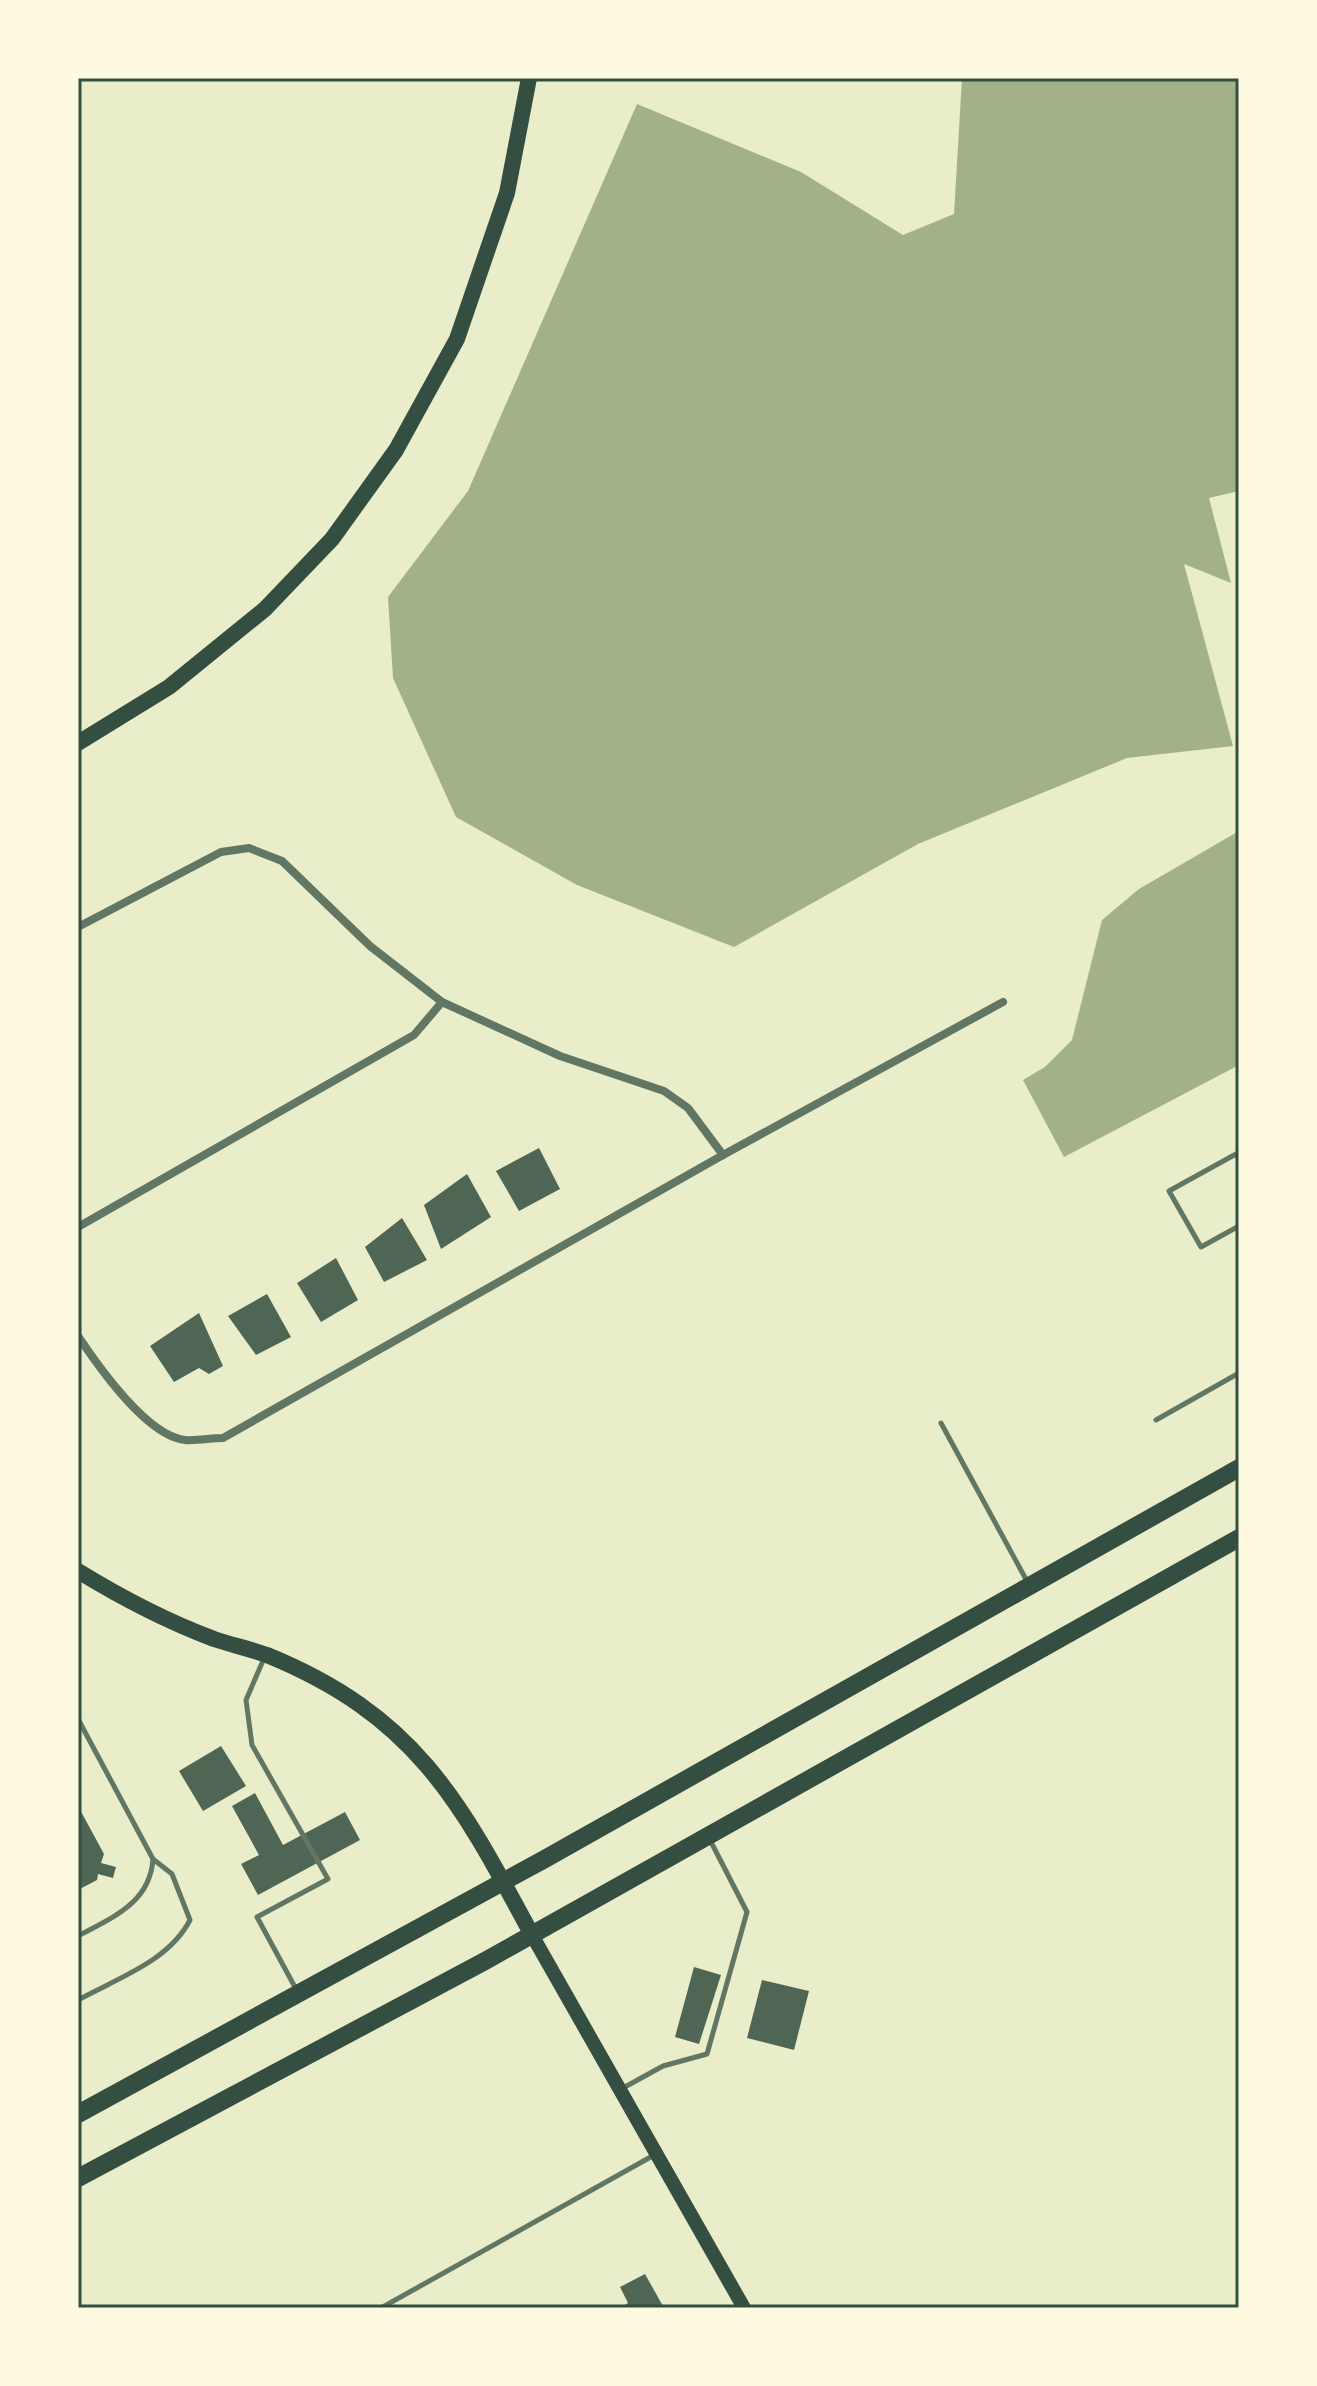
<svg xmlns="http://www.w3.org/2000/svg" width="1317" height="2386" font-family="Lato,sans-serif">
  <style>
    .water { fill: #a3b18a }
    .building { fill: #4f6655 }
    .lines { fill: none; stroke-linecap: round; stroke-linejoin: round }
    .service { stroke: #617663; stroke-width: 5 }
    .minor { stroke: #617663; stroke-width: 8 }
    .secondary { stroke: #344e41; stroke-width: 14 }
    .primary { stroke: #344e41; stroke-width: 16 }
    .trunk { stroke: #344e41; stroke-width: 18 }
    .neatline { fill: none; stroke: #344e41; stroke-width: 3 }
  </style>
  <rect width="100%" height="100%" fill="#e9edc9"/>
  <g class="water">
    <polygon points="962,78 1239,78 1239,491 1209,498 1231,583 1184,564 1233,746 1127,758 918,844 734,947 577,885 456,817 393,678 388,597 468,491 637,104 801,172 903,235 954,214"/>
    <polygon points="1239,831 1239,1065 1064,1157 1023,1080 1045,1067 1072,1040 1102,920 1139,889"/>
  </g>
  <g class="building">
    <polygon points="539,1148 560,1189 519,1211 496,1171"/>
    <polygon points="467,1174 491,1217 441,1249 424,1205"/>
    <polygon points="402,1218 427,1260 384,1282 365,1247"/>
    <polygon points="336,1258 358,1300 321,1322 297,1283"/>
    <polygon points="267,1294 291,1337 256,1355 228,1316"/>
    <polygon points="199,1313 223,1366 209,1374 199,1368 174,1382 150,1346"/>
    <polygon points="221,1746 246,1786 203,1811 179,1771"/>
    <polygon points="255,1793 283,1845 345,1812 360,1840 258,1895 241,1864 259,1855 232,1806"/>
    <polygon points="78,1806 104,1854 101,1863 116,1867 113,1878 98,1874 97,1880 78,1890"/>
    <polygon points="694,1967 721,1975 699,2044 675,2037"/>
    <polygon points="762,1980 809,1991 794,2050 747,2038"/>
    <polygon points="645,2274 664,2308 620,2308 628,2303 620,2287"/>
  </g>
  <g class="lines">
    <g class="service">
      <polyline points="1239,1160 1236,1154 1169,1191 1201,1247 1239,1226"/>
      <polyline points="1156,1420 1239,1373"/>
      <polyline points="941,1423 1028,1583"/>
      <polyline points="265,1656 246,1700 252,1745 328,1879 257,1917 296,1989"/>
      <path d="M 78,1719 L 153,1859 C 150,1903 113,1917 78,1936"/>
      <path d="M 78,2000 C 118,1978 169,1961 190,1920 L 172,1874 L 153,1859"/>
      <polyline points="623,2088 663,2066 707,2054 747,1912 709,1838"/>
      <polyline points="381,2308 656,2154"/>
    </g>
    <g class="minor">
      <polyline points="78,927 221,852 249,848 282,861 370,946 442,1002 560,1056 664,1091 688,1108 723,1155"/>
      <polyline points="78,1227 414,1035 442,1002"/>
      <path d="M 78,1336 C 98,1366 147,1436 185,1440 C 197,1441 211,1438 223,1438 L 723,1155 L 1003,1002"/>
    </g>
    <polyline class="secondary" points="532,1935 744,2308"/>
    <g class="primary">
      <polyline points="78,743 169,687 265,609 332,539 396,450 457,339 507,193 529,78"/>
      <path d="M 78,1571 C 122,1598 166,1621 214,1639 C 232,1645 250,1649 267,1655 C 416,1716 460,1801 532,1935"/>
    </g>
    <g class="trunk">
      <polyline points="78,2114 543,1860 1239,1468"/>
      <polyline points="78,2178 485,1961 1239,1538"/>
    </g>
  </g>
  <rect width="1317" height="2386" fill="none" stroke="#fefae0" stroke-width="160"/>
  <rect x="80" y="80" width="1157" height="2226" class="neatline"/>
</svg>
